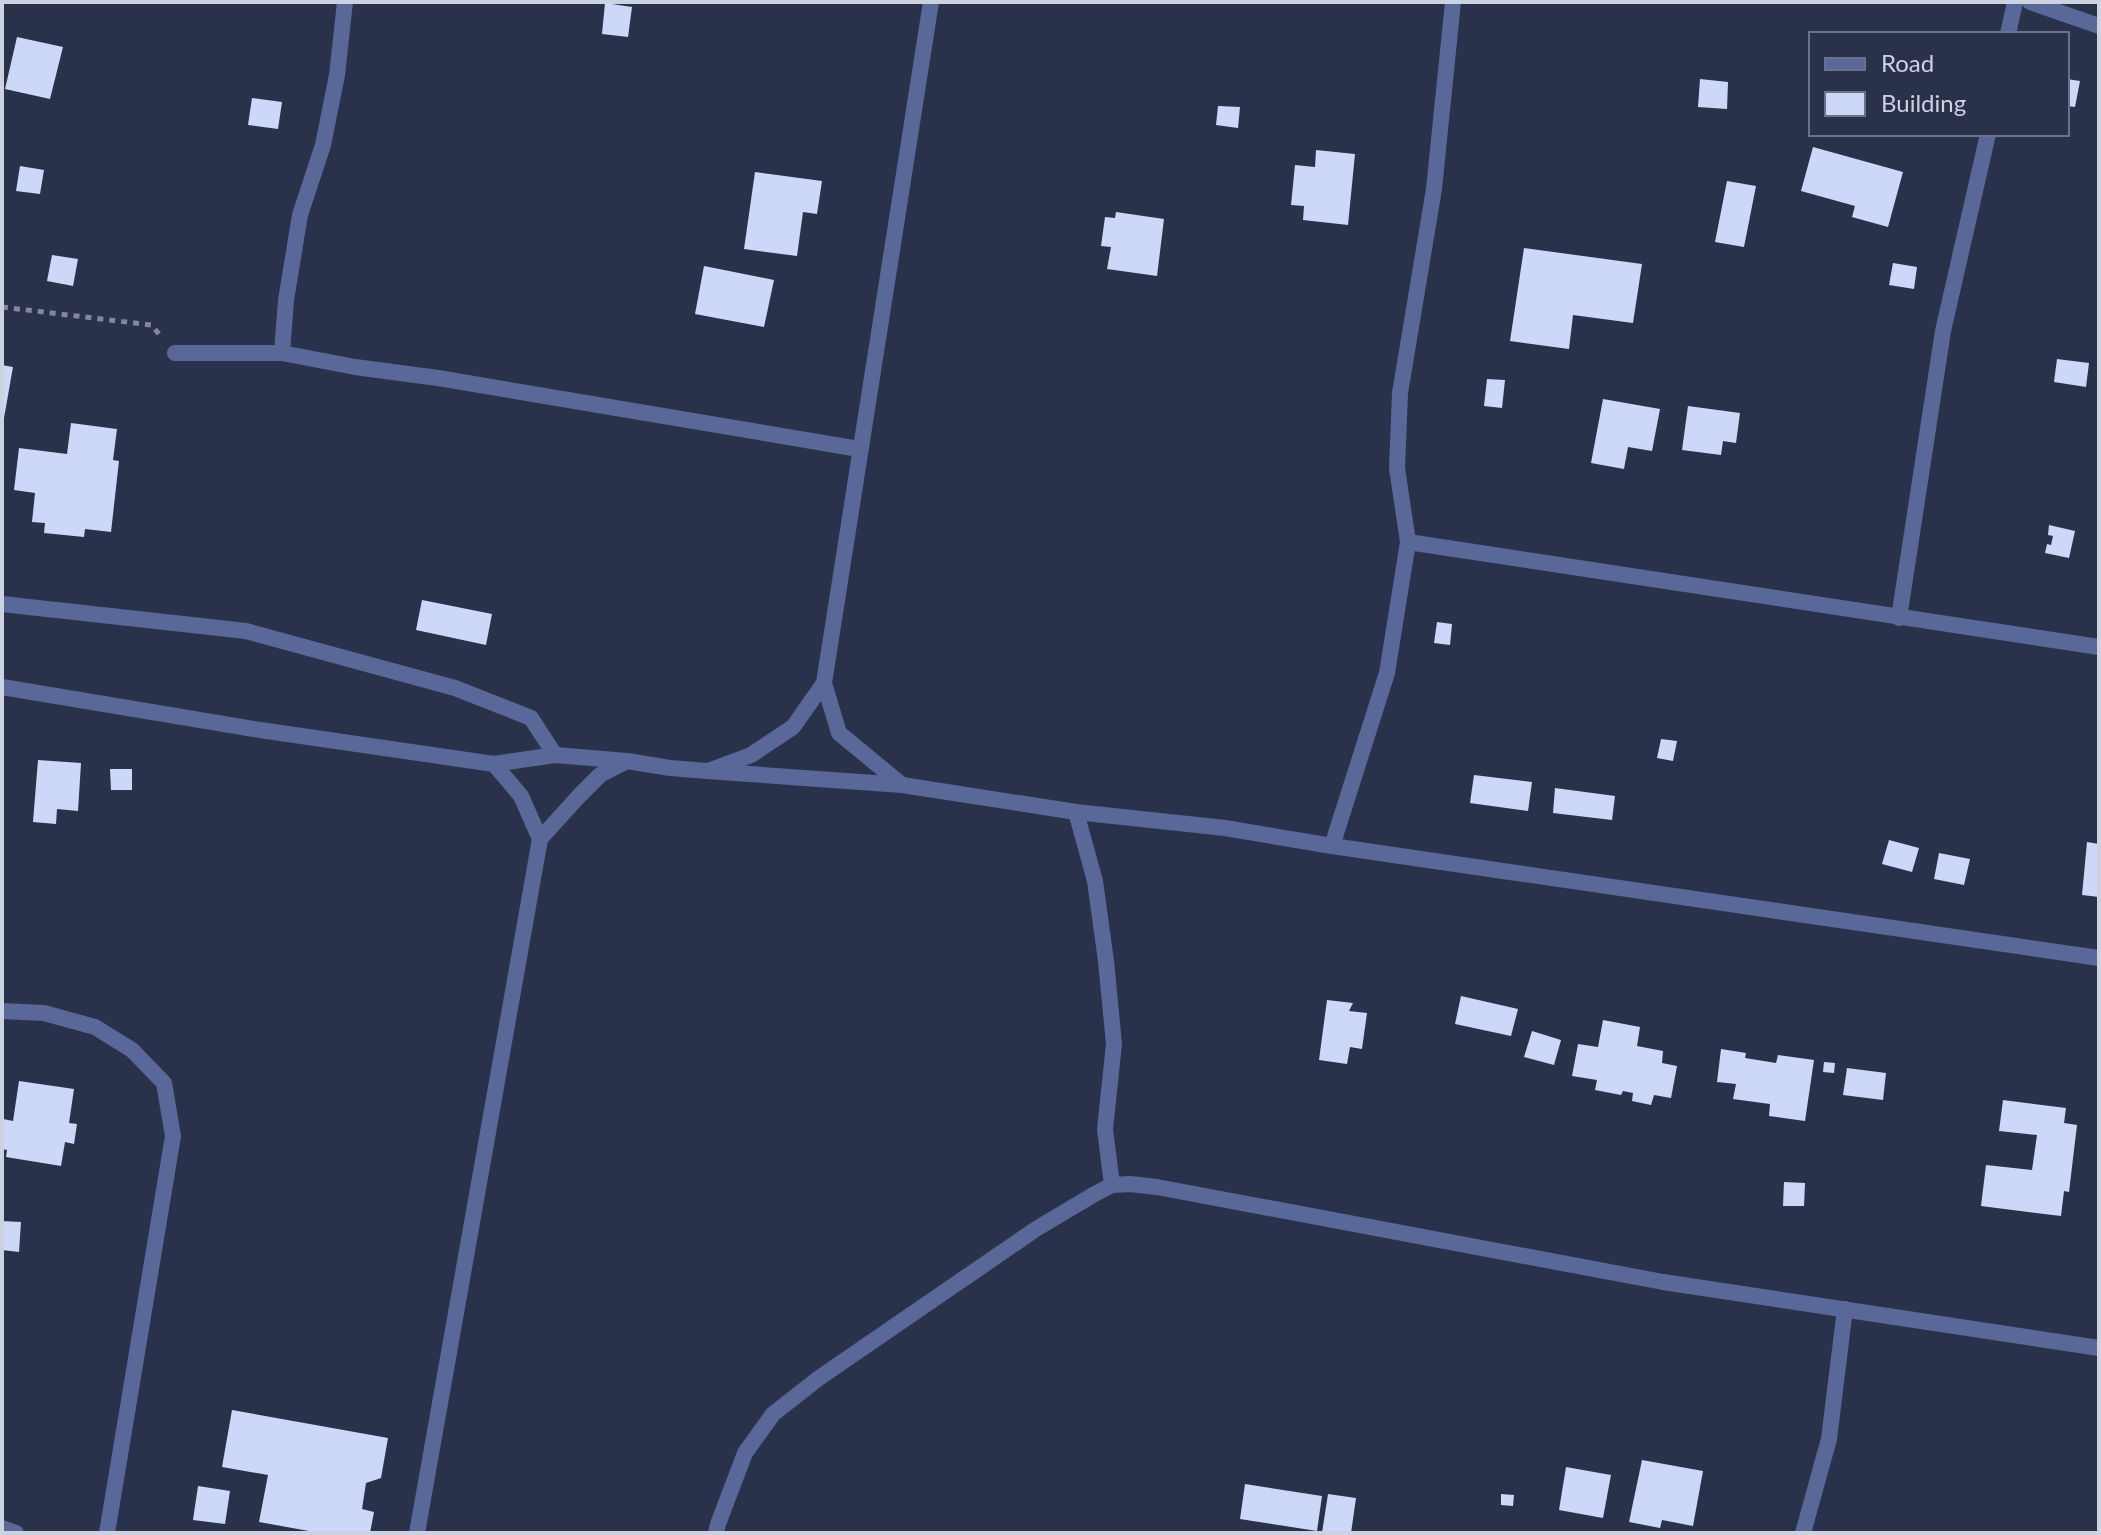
<svg xmlns="http://www.w3.org/2000/svg" width="2101" height="1535" font-family="Lato,sans-serif">
  <style>
    .building { fill: #cdd8f9 }
    .lines { fill: none; stroke-linecap: round; stroke-linejoin: round }
    .path { stroke: #81879c; stroke-width: 5; stroke-dasharray: 6 6; stroke-linecap: butt }
    .minor { stroke: #596899; stroke-width: 16 }
  </style>
  <rect width="100%" height="100%" fill="#2a324b"/>
  <g class="building">
    <polygon points="605,3 632,7 628,37 602,34"/>
    <polygon points="17,37 63,47 50,99 5,89"/>
    <polygon points="1700,79 1728,82 1727,109 1698,107"/>
    <polygon points="2067,79 2080,81 2075,107 2067,106"/>
    <polygon points="252,98 282,102 278,129 248,125"/>
    <polygon points="1218,106 1240,107 1238,128 1216,125"/>
    <polygon points="1813,147 1903,172 1888,227 1852,217 1855,206 1801,191"/>
    <polygon points="1316,150 1355,154 1348,225 1303,220 1304,206 1291,205 1295,165 1315,167"/>
    <polygon points="20,166 44,170 40,194 16,191"/>
    <polygon points="755,172 822,181 817,214 803,212 797,256 744,249"/>
    <polygon points="1727,181 1756,186 1744,247 1715,242"/>
    <polygon points="1116,212 1164,219 1157,276 1107,269 1111,247 1101,246 1105,217 1115,218"/>
    <polygon points="1524,248 1642,264 1633,323 1573,315 1569,349 1510,341"/>
    <polygon points="52,255 78,259 73,286 47,281"/>
    <polygon points="1893,263 1917,267 1914,289 1889,285"/>
    <polygon points="704,266 774,280 764,327 695,314"/>
    <polygon points="2057,359 2089,363 2086,387 2054,382"/>
    <polygon points="2,365 13,367 4,418 2,418"/>
    <polygon points="1487,379 1505,380 1502,408 1484,406"/>
    <polygon points="1603,399 1660,409 1652,451 1628,447 1624,469 1591,463"/>
    <polygon points="1688,406 1740,413 1736,443 1723,441 1721,455 1682,450"/>
    <polygon points="71,423 117,429 113,460 119,461 111,532 85,529 84,537 44,533 45,523 32,522 35,493 14,490 19,448 67,454"/>
    <polygon points="2049,525 2075,531 2069,558 2045,553 2047,544 2051,545 2053,536 2048,535"/>
    <polygon points="422,600 492,614 486,645 416,630"/>
    <polygon points="1437,622 1452,624 1450,645 1434,643"/>
    <polygon points="1661,739 1677,741 1673,761 1657,758"/>
    <polygon points="38,760 81,763 78,811 57,809 56,824 33,822"/>
    <polygon points="110,769 132,769 132,790 111,790"/>
    <polygon points="1474,775 1532,782 1528,811 1470,803"/>
    <polygon points="1555,788 1615,796 1612,820 1553,813"/>
    <polygon points="1889,840 1919,848 1912,872 1882,864"/>
    <polygon points="2087,842 2099,844 2099,897 2082,895"/>
    <polygon points="1939,853 1970,859 1964,885 1934,879"/>
    <polygon points="1461,996 1518,1009 1511,1036 1455,1024"/>
    <polygon points="1327,1000 1353,1003 1349,1011 1367,1013 1362,1049 1350,1047 1347,1064 1319,1060"/>
    <polygon points="1603,1020 1640,1027 1637,1046 1663,1051 1662,1063 1677,1066 1671,1098 1654,1095 1651,1105 1632,1101 1633,1093 1623,1091 1621,1095 1595,1090 1597,1080 1572,1076 1578,1044 1598,1047"/>
    <polygon points="1532,1031 1561,1040 1554,1065 1524,1057"/>
    <polygon points="1721,1049 1746,1053 1745,1058 1776,1063 1778,1055 1814,1060 1805,1121 1769,1116 1770,1104 1733,1099 1736,1084 1717,1082"/>
    <polygon points="1824,1062 1835,1063 1834,1073 1823,1072"/>
    <polygon points="1847,1068 1886,1073 1883,1100 1843,1095"/>
    <polygon points="19,1081 74,1089 69,1123 77,1124 74,1144 65,1142 61,1166 6,1157 7,1150 2,1149 3,1119 13,1121"/>
    <polygon points="2003,1100 2066,1108 2064,1123 2077,1125 2069,1192 2064,1191 2061,1216 1981,1206 1986,1165 2032,1170 2037,1135 1999,1131"/>
    <polygon points="1784,1182 1805,1183 1804,1206 1783,1206"/>
    <polygon points="2,1221 21,1222 19,1252 2,1250"/>
    <polygon points="232,1410 388,1438 381,1478 366,1483 362,1509 374,1512 370,1533 320,1533 259,1522 268,1475 222,1467"/>
    <polygon points="1642,1460 1703,1471 1693,1526 1662,1520 1660,1528 1629,1522"/>
    <polygon points="1566,1467 1611,1475 1603,1518 1559,1510"/>
    <polygon points="1245,1484 1322,1496 1317,1531 1240,1519"/>
    <polygon points="198,1486 230,1491 225,1524 193,1520"/>
    <polygon points="1328,1494 1356,1498 1351,1533 1322,1533"/>
    <polygon points="1501,1494 1514,1495 1513,1506 1501,1505"/>
  </g>
  <g class="lines">
    <polyline class="path" points="2,307 151,325 159,334"/>
    <g class="minor">
      <polyline points="2030,2 2099,26"/>
      <polyline points="2008,34 2015,2"/>
      <polyline points="175,353 282,353 355,367 438,378 859,449"/>
      <polyline points="282,353 286,300 300,215 323,145 337,75 345,2"/>
      <polyline points="1408,542 2099,647"/>
      <polyline points="2,604 246,631 455,688 531,718 555,755"/>
      <polyline points="1899,618 1943,331 1988,134"/>
      <polyline points="2,687 260,730 494,764 555,755 627,761 670,768 707,771 902,785 1076,812 1225,828 1332,846 2099,958"/>
      <polyline points="494,764 521,796 540,839"/>
      <polyline points="711,770 751,755 793,727 824,683"/>
      <polyline points="902,785 839,733 824,683 931,2"/>
      <polyline points="1076,812 1095,881 1106,961 1114,1044 1105,1129 1112,1185"/>
      <polyline points="1332,846 1387,673 1408,542 1397,468 1400,393 1434,189 1453,2"/>
      <polyline points="2,1011 44,1013 95,1027 132,1050 164,1083 173,1136 107,1533"/>
      <polyline points="2,1528 16,1533"/>
      <polyline points="417,1533 540,839 579,796 600,775 627,761"/>
      <polyline points="716,1533 718,1524 745,1453 773,1414 819,1378 1036,1229 1093,1195 1112,1185 1130,1184 1157,1187 1663,1282 2099,1348"/>
      <polyline points="1803,1533 1829,1439 1845,1309"/>
    </g>
  </g>
  <rect width="2101" height="1535" fill="none" stroke="#cdd2e3" stroke-width="8"/>
  <rect x="1809" y="32" width="260" height="104" fill="#2a324b" stroke="#6b7288" stroke-width="2"/>
  <rect x="1825" y="58" width="40" height="12" fill="#596899" stroke="#6b7288" stroke-width="2"/>
  <text x="1881" y="72" font-size="24" fill="#cdd2e3">Road</text>
  <rect x="1825" y="92" width="40" height="24" fill="#cdd8f9" stroke="#6b7288" stroke-width="2"/>
  <text x="1881" y="112" font-size="24" fill="#cdd2e3">Building</text>
</svg>
